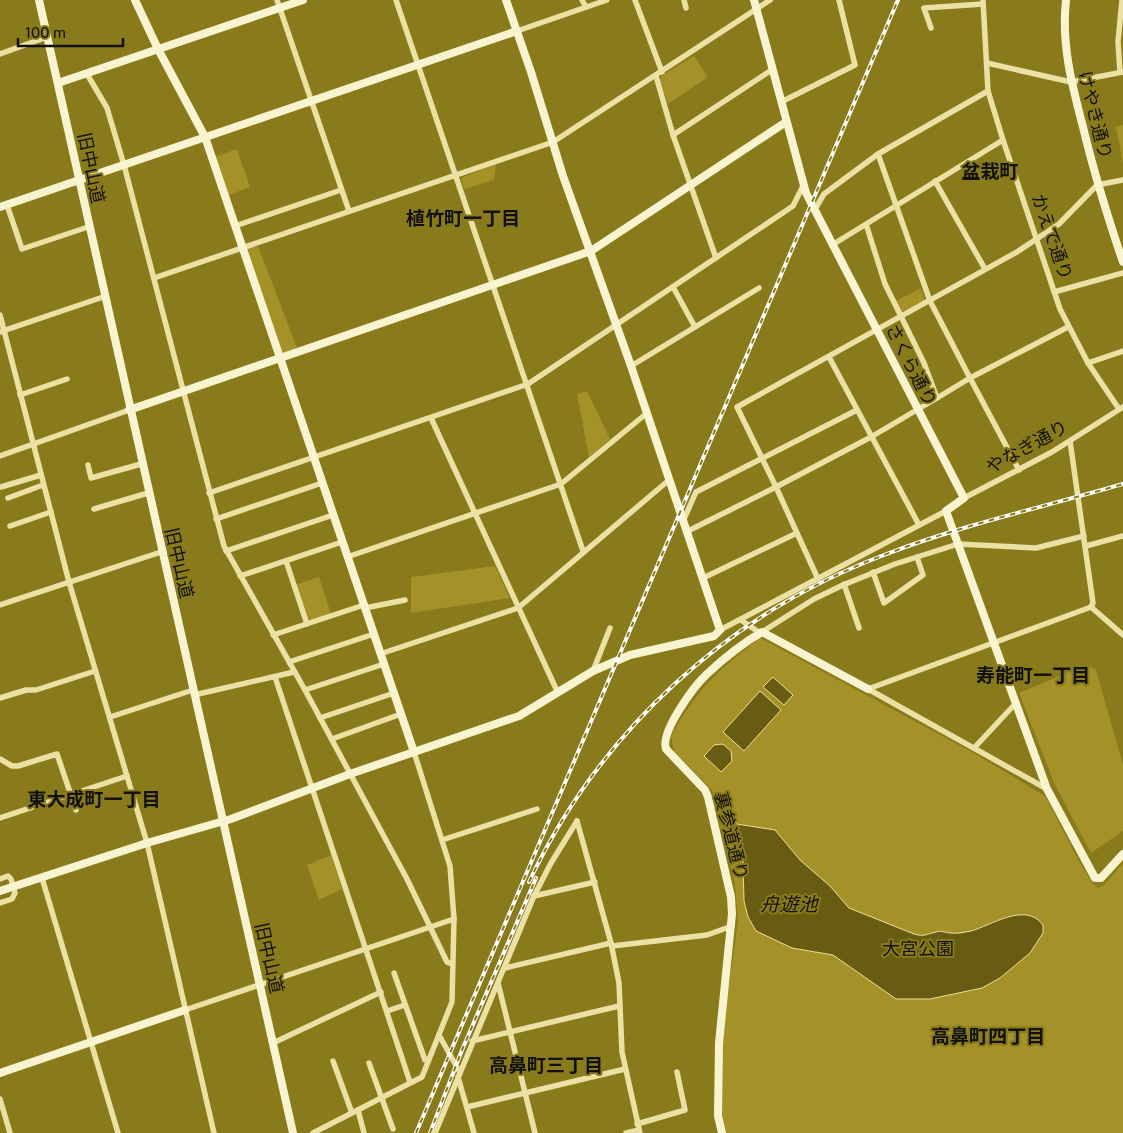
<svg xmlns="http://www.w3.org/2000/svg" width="1123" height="1133" font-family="'Public Sans','Noto Sans JP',sans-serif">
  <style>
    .green { fill: #a49127 }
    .water { fill: #675c12; stroke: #efe097 }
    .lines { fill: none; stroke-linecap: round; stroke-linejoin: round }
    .street { stroke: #ece1a4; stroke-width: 5.5 }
    .secondary { stroke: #f9f4d0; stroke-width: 8 }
    .rail-casing { stroke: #fff; stroke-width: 4 }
    .rail { stroke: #897a1b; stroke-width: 2; stroke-dasharray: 5.5; stroke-linecap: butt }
    .labels { text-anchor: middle; stroke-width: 4; stroke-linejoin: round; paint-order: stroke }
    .street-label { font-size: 18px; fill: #111; stroke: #897a1b }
    .park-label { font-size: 18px; fill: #111; stroke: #897a1b }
    .neighbourhood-label { font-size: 19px; font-weight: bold; fill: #111; stroke: #897a1b }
    .water-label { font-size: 19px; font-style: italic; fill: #111; stroke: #897a1b }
  </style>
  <rect width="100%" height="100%" fill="#897a1b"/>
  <g class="green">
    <polygon points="694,56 708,77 668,104 660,81 661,76"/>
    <polygon points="1123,125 1123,163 1116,127"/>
    <polygon points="237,149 250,187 226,196 214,157"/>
    <polygon points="496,164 494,180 464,189 461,178"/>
    <polygon points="258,246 297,348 281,354 245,250"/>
    <polygon points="921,288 925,301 901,312 896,301"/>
    <polygon points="587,391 610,439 589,457 577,394"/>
    <polygon points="495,566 510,598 411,613 411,577"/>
    <polygon points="319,577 331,614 308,621 295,585"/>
    <path d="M 760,638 L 970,751 L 1045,796 L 1080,863 L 1093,884 L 1098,888 L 1104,885 L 1123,863 L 1123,1133 L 727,1133 L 722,1124 L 720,1109 L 721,1042 L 738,921 L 735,884 L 712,790 L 674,751 L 671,736 C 698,688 717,671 760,638 Z"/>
    <polygon points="1086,665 1096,670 1123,765 1123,831 1091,853 1055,785 1019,693"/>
    <polygon points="331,855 342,889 319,900 307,865"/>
  </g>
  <g class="water">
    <polygon points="773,677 793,695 784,705 763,687"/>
    <polygon points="760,691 781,710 744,751 723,732"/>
    <polygon points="723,744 731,751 732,761 721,772 704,756 714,745"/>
    <path d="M 730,823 L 775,830 L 800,860 L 830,886 L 849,908 L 914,934 C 924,937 927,934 936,932 C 941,930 946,933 951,933 C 957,934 965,932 971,931 C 990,926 1026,901 1043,925 L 1043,933 L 1030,953 L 1000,978 L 982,988 L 930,999 L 896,999 L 833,955 L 792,948 L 756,931 L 748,917 L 744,901 L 743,858 L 727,825 Z"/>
  </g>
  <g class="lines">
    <g class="street">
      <polyline points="277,0 349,211"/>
      <polyline points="396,0 583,551"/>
      <polyline points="582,0 586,7"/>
      <polyline points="635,0 662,72"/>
      <polyline points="684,0 686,8"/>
      <polyline points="983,0 988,91 1003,140 1060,309 1088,363 1119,409"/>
      <polyline points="931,28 924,8 983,4"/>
      <polyline points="517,31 607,0"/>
      <polyline points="0,54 47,37"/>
      <polyline points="987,63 1071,82 1123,72"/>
      <polyline points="1120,72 1118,42 1122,0"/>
      <polyline points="87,74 107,108 124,165 224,546 305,690 384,664"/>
      <polyline points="656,76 673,135 716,258"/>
      <polyline points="781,102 855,65 839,0"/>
      <polyline points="673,135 773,69"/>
      <polyline points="878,154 930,301 970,378 1068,327"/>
      <polyline points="935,181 985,269"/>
      <polyline points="7,205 22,249 88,227"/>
      <polyline points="814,211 824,194 878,154 988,91"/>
      <polyline points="866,224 885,284 924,363 937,398 970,378 1019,470"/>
      <polyline points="235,226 341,190"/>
      <polyline points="832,245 1003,140"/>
      <polyline points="154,278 553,142 770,0"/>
      <polyline points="673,287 695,327"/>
      <polyline points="1054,292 1123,273"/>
      <polyline points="0,315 69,582 147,843 214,1133"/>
      <polyline points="0,332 103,297"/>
      <polyline points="829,357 919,525"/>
      <polyline points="1088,363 1123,351"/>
      <polyline points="631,366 759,288"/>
      <polyline points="20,395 67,379"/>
      <polyline points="431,418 558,693"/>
      <polyline points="1070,441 1093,603 1091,607"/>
      <polyline points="0,456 129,410"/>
      <polyline points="88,465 91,478 141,464"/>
      <polyline points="1,487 41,475"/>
      <polyline points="209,493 528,384 793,206 803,186"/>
      <polyline points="8,498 43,485"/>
      <polyline points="964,498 1052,452 1123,407"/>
      <polyline points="94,509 148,493"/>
      <polyline points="216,519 322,483"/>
      <polyline points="684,519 696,492 857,410"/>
      <polyline points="10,526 51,512"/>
      <polyline points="688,531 776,487 737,407 1017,252 1059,224 1097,185 1123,180"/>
      <polyline points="1086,546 1123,536"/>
      <polyline points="226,551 333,515"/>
      <polyline points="347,557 561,484 647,413"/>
      <polyline points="286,561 307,624"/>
      <polyline points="873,572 884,603 923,575 917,557"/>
      <polyline points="240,576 342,542"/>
      <polyline points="703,578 797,533"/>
      <polyline points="818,579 776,487 871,437 937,398"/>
      <polyline points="844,584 859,628"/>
      <polyline points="0,605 161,552"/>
      <polyline points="1091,607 1123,635"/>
      <polyline points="365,608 405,600"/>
      <polyline points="741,620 760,633"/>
      <polyline points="720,630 946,511"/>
      <polyline points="762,632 814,599 843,585 895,564 958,544 1036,548 1084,536"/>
      <polyline points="273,635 364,605"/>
      <polyline points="380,654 518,608 669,480"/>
      <polyline points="289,662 374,634"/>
      <polyline points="593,671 610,628"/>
      <polyline points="275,677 410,1082"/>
      <polyline points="868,689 1091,607"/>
      <polyline points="868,689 1047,789"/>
      <polyline points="305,690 407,879 447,962 452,964"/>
      <polyline points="194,695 294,672"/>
      <polyline points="0,698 26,690 36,690 95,671"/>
      <polyline points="110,717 193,690"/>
      <polyline points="320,718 394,693"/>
      <polyline points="332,739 401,714"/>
      <polyline points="975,747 1015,704"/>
      <polyline points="0,759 12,766 18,766 57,754 76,810"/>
      <polyline points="0,818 127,776"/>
      <polyline points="577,821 611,943 619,983 622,1052 640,1133"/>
      <polyline points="442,840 537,809"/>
      <polyline points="42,878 118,1133"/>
      <polyline points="0,879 8,876 11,879 15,893 12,899 0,903"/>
      <polyline points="534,896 595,882"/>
      <polyline points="612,946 707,935 732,926"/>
      <polyline points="505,968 611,943"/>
      <polyline points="394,973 425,1060 428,1061"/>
      <polyline points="498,983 535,1133"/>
      <polyline points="185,1010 454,919"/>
      <polyline points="387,1011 405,1005"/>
      <polyline points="439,1035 459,1071"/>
      <polyline points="472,1041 619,1006"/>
      <polyline points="273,1043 381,992"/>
      <polyline points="333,1061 352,1113"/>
      <polyline points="369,1063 393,1129"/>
      <polyline points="458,1077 474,1133"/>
      <polyline points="0,1099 10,1133"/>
      <polyline points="467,1107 625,1069"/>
      <polyline points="358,1110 364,1133"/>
      <polyline points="637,1124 685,1110 677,1072"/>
      <polyline points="313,1133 422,1077 452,1002 454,919 450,866 414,752"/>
      <polyline points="435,1133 534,896 551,863 577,821"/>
      <polyline points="626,1133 639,1130"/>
    </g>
    <g class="secondary">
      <polyline points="39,0 293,1133"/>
      <polyline points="135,0 158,49 205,137 414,752"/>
      <polyline points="754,0 806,193 964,498 946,511 1047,789 1095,878 1101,878 1123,854"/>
      <path d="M 1066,0 C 1061,44 1072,85 1083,127 C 1094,173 1108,218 1123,262"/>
      <polyline points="58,83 303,0"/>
      <polyline points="0,207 517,31"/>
      <polyline points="129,410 591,251 786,122"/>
      <polyline points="0,891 147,843 231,819 350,774 519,716 593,671 630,655 714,636 720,630 631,366 563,176 531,72 506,0"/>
      <polyline points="0,1073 185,1010"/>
      <path d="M 722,1133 L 718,1116 L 719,1043 L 732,914 L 731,897 L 708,797 L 705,790 L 666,749 C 660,732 694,686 707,674 C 723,659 743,643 762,632 L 868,689"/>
    </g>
    <defs>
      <g id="rail">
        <path d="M 529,882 C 600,731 728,614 884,555 C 961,525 1044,507 1123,484"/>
        <polyline points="416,1133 898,0"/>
        <polyline points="430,1133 462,1050 536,878"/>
      </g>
    </defs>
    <use href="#rail" class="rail-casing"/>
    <use href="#rail" class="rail"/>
  </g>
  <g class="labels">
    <g class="street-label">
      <text transform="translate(1095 115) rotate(76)" y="6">けやき通り</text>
      <text transform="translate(91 168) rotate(78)" y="6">旧中山道</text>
      <text transform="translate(1052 237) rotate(71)" y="6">かえで通り</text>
      <text transform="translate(911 365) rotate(63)" y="6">さくら通り</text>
      <text transform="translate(1027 447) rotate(-29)" y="6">やなぎ通り</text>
      <text transform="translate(179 563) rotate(77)" y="6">旧中山道</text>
      <text transform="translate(731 836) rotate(76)" y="6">裏参道通り</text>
      <text transform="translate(269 958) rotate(77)" y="6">旧中山道</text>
    </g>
    <g class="park-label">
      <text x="918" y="955">大宮公園</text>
    </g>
    <g class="neighbourhood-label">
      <text x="990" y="178">盆栽町</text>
      <text x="463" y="225">植竹町一丁目</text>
      <text x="1033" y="682">寿能町一丁目</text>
      <text x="94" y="806">東大成町一丁目</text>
      <text x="988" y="1043">高鼻町四丁目</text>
      <text x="546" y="1072">高鼻町三丁目</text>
    </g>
    <g class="water-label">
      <text x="789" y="911">舟遊池</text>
    </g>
  </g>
  <path d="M18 38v8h105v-8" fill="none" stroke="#111111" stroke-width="2.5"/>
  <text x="25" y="38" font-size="15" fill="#111111" stroke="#897a1b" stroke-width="4" paint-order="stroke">100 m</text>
</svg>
